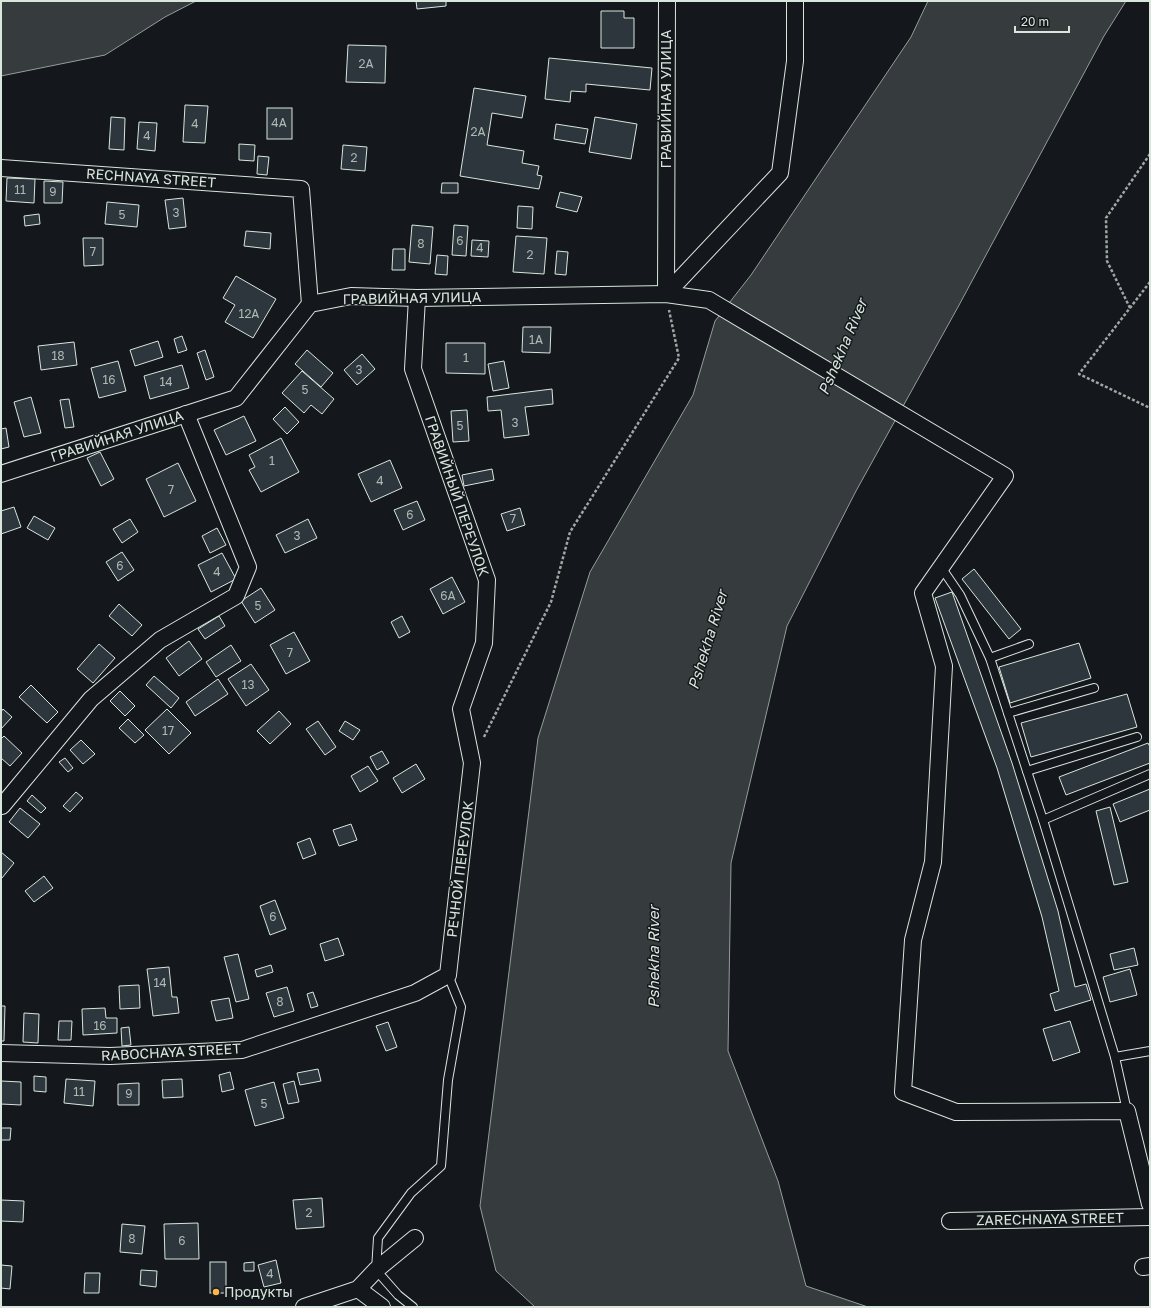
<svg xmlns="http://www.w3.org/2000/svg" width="1151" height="1308" font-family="'Golos Text',sans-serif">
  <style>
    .water { fill: #363b3e; stroke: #939e99 }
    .building { fill: #2c363c; stroke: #d8e6dc }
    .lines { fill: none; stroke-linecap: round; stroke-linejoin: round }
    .lane-casing { stroke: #d8e6dc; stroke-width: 10 }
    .street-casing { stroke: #d8e6dc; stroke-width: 18 }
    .path { stroke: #9da8a2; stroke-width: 2.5; stroke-dasharray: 3 2; stroke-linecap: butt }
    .lane { stroke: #14181c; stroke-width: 8 }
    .street { stroke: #14181c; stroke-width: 16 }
    .poi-dot { fill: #ffb74d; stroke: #14181c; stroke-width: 1.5 }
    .labels { text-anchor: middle; stroke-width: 3; stroke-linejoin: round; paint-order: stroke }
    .number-label { font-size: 12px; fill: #adbab4 }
    .street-label { font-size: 14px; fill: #d8e6dc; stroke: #14181c }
    .poi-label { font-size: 14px; fill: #d8e6dc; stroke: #14181c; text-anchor: start }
    .water-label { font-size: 15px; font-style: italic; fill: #d8e6dc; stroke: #14181c }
  </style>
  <rect width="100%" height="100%" fill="#14181c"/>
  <g class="water">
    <polygon points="1,1 196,1 165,17 105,55 1,76"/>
    <polygon points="928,1 1126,1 1104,36 958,307 856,491 787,626 731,863 728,1051 778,1181 806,1286 868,1307 535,1307 496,1271 480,1206 538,738 590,572 693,395 715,321 751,275 911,37"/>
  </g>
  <g class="building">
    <polygon points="416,1 446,1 446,6 417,9"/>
    <polygon points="601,11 624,11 624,18 634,18 634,48 601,48"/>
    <polygon points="348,45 386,46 385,83 346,82"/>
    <polygon points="549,58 652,68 650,90 586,84 586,92 571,91 570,102 545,99"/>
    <polygon points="474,88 526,96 522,118 492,113 487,145 524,151 522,163 539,166 537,175 542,176 539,189 460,176"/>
    <polygon points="185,105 208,106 205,143 183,142"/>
    <rect x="267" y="108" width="25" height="31"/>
    <polygon points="111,117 125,118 124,150 109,149"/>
    <polygon points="595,117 637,124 631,159 589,152"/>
    <polygon points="139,122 157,123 155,151 137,149"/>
    <polygon points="556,124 588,129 585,144 554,139"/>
    <polygon points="239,144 255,145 254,161 239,160"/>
    <polygon points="343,145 367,147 365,171 341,169"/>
    <polygon points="258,156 269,157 267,175 257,174"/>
    <polygon points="7,178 35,179 34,203 6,201"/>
    <polygon points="44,181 63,182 62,203 44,203"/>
    <polygon points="442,183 458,183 458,193 441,193"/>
    <polygon points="560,192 582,197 577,212 556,207"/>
    <polygon points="183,198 186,227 169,229 165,200"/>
    <polygon points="107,202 139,205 137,227 105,224"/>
    <polygon points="518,206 533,207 532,229 517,228"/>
    <polygon points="39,214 40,224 25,226 24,216"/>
    <polygon points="412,225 433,227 430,264 409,262"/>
    <polygon points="454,225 468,226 466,256 452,255"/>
    <polygon points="246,231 271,233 270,249 244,246"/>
    <polygon points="516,236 547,238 544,274 513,272"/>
    <polygon points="83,238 103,238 103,265 84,266"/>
    <polygon points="472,240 489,241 488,257 471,256"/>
    <polygon points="393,249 405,249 405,270 392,270"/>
    <polygon points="557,251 568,252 566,275 555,274"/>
    <polygon points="437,255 448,256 447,275 435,274"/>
    <polygon points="236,276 276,299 253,338 225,322 235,305 223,298"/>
    <polygon points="523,327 551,327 550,353 522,352"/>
    <polygon points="182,336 187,350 178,353 174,339"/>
    <polygon points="158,341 163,357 135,366 130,350"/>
    <polygon points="74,342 77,365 41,370 38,346"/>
    <polygon points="446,343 485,343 485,374 446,373"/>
    <polygon points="205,350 214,377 206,380 197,353"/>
    <polygon points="307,350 333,373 321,387 295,364"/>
    <polygon points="362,354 375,369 357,385 344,370"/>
    <polygon points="118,361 126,391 99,398 91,368"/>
    <polygon points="504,361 509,388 493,391 488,364"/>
    <polygon points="182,365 189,388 150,399 144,376"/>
    <polygon points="302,371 334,399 322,414 311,405 304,413 282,393"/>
    <polygon points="552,389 553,404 525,407 529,435 504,438 501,410 488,411 487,397"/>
    <polygon points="31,397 41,433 24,437 14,402"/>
    <polygon points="69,399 74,427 65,428 60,400"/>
    <polygon points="285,407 299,422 287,434 273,419"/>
    <polygon points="467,410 469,441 453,442 451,411"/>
    <polygon points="244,416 256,441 226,455 214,430"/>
    <polygon points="6,428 9,447 1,449 1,429"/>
    <polygon points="281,438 299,472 261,492 249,470 255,467 249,455"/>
    <polygon points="100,452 114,479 101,486 87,458"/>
    <polygon points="390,460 402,488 371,502 358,474"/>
    <polygon points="178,463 196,501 164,517 146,479"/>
    <polygon points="492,469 494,480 464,486 462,475"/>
    <polygon points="417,501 425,520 403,530 394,510"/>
    <polygon points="14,507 21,527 1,534 1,511"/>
    <polygon points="520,508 525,525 507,531 501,514"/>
    <polygon points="34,516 55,528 48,540 27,528"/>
    <polygon points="130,519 138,532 122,543 113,529"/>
    <polygon points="308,519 317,538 285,553 276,535"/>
    <polygon points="217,528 226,545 210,553 202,536"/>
    <polygon points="122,552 134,570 118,581 106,562"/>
    <polygon points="222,553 236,579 211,592 198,565"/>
    <polygon points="974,569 1021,629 1009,639 962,579"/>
    <polygon points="452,577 465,602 443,614 430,589"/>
    <polygon points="261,588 275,610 255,623 241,601"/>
    <polygon points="952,592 1012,763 1058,911 1075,987 1086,984 1091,1000 1055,1011 1050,994 1059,991 1042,917 997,768 935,598"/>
    <polygon points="119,604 142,625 132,636 109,616"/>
    <polygon points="219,616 225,626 205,639 198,629"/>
    <polygon points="402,616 410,632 399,638 391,622"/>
    <polygon points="294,632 310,661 286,674 270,645"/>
    <polygon points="189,641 202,659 179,676 166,658"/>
    <polygon points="1079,643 1091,678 1010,703 999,667"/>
    <polygon points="99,644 115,658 93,683 77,669"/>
    <polygon points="231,645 241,661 216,677 206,662"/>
    <polygon points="251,664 269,690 246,706 228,679"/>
    <polygon points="154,676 179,698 171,708 146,685"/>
    <polygon points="218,679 228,694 195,716 186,702"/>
    <polygon points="31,685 58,712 47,723 19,697"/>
    <polygon points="120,691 135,706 125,716 110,701"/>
    <polygon points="1127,694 1137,727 1031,757 1021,723"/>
    <polygon points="3,709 12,717 1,729 1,712"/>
    <polygon points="167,709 191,733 169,754 145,730"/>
    <polygon points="279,711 291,724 270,744 257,731"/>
    <polygon points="128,719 144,735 135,743 119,728"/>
    <polygon points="318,721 336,747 325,755 306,729"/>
    <polygon points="345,721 360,730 353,740 339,731"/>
    <polygon points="4,736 22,753 10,766 1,758 1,739"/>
    <polygon points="81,740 95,754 83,764 70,750"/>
    <polygon points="1148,743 1150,747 1150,763 1066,795 1059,777"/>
    <polygon points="382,751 389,763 377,770 370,757"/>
    <polygon points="65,758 73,768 68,772 59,762"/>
    <polygon points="416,764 425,779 402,793 393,778"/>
    <polygon points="368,766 378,781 360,792 351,776"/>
    <polygon points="1150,789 1150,810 1120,822 1113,804"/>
    <polygon points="76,792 83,798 70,812 63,806"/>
    <polygon points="32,795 46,808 41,813 27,801"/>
    <polygon points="1110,807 1128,882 1114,885 1096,811"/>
    <polygon points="20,808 40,824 28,838 9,822"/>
    <polygon points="351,824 357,840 339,846 333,830"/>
    <polygon points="310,838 316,854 303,859 297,843"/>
    <polygon points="1,852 14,863 2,878 1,877"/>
    <polygon points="44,876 53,888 34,902 25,891"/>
    <polygon points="275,900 286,929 270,935 260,906"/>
    <polygon points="338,938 344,955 325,961 320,944"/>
    <polygon points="1134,948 1138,965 1114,970 1110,954"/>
    <polygon points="238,954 249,999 236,1002 224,957"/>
    <polygon points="271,965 273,972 257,977 255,970"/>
    <polygon points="169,967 172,997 177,997 179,1013 153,1016 147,969"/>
    <polygon points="1130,969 1137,995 1110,1002 1103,977"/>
    <polygon points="139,985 140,1008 120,1009 119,986"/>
    <polygon points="287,987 294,1011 274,1017 266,993"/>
    <polygon points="313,992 318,1006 311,1008 307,994"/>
    <polygon points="229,998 233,1018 216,1021 211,1001"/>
    <polygon points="1,1006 5,1006 4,1041 1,1041"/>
    <polygon points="105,1008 106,1018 117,1018 117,1033 83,1035 82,1009"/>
    <polygon points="24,1013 39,1014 38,1043 23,1042"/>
    <polygon points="59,1021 72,1021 71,1040 58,1040"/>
    <polygon points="1070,1021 1080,1052 1053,1061 1043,1029"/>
    <polygon points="388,1022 397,1047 386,1051 376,1026"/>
    <polygon points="129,1027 131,1045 122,1046 121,1028"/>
    <polygon points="318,1069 321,1081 300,1085 297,1073"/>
    <polygon points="230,1072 234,1089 222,1092 219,1075"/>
    <polygon points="34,1076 46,1077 46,1092 34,1091"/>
    <polygon points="66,1079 95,1081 93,1106 64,1103"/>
    <polygon points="182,1079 183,1097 163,1098 162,1080"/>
    <polygon points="1,1081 21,1082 21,1105 1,1104"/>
    <polygon points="294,1081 299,1102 288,1104 283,1084"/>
    <polygon points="274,1082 284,1118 255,1126 245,1090"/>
    <polygon points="139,1083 139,1105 118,1105 118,1084"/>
    <polygon points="1,1128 11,1128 10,1140 1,1140"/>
    <polygon points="322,1198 324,1227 296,1229 293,1200"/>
    <polygon points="1,1200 24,1201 23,1222 1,1221"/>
    <polygon points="198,1223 199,1259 165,1259 164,1224"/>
    <polygon points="122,1224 145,1226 142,1254 120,1252"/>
    <polygon points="276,1260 281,1283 264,1287 258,1265"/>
    <rect x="210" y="1262" width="16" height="31"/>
    <polygon points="254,1262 254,1271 244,1271 244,1263"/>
    <polygon points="1,1265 12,1266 10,1289 1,1288"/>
    <polygon points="141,1270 157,1271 156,1287 140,1285"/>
    <polygon points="85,1273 100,1273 99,1293 84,1293"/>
  </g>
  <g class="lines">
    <defs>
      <g id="lane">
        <polyline points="941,567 960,595 990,658 1043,820 1115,1057 1127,1111"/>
        <polyline points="990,658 1029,644"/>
        <polyline points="1008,713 1094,688"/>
        <polyline points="1027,771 1137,737"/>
        <polyline points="1043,820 1150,774"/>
        <polyline points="1115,1057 1150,1051"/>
        <polyline points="413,1307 398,1295 376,1270 378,1238 411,1193 441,1166 448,1080 461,1007 448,975"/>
      </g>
      <g id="street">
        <polyline points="1,168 301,189 310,304"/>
        <polyline points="666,294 780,173 795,61 795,1"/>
        <polyline points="666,294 667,1"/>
        <polyline points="1,474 236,398 310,304 351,296 417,298 666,294 709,300 1005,476 923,593 944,666 933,862 913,940 903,1092 956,1112 1127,1111 1150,1204"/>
        <polyline points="2,806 91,699 160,640 236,596 248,567 186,414"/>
        <polyline points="1,1053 110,1056 242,1050 415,993 448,975 472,763 461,709 484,643 487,580 413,369 417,298"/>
        <polyline points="950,1221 1150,1217"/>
        <polyline points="1143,1267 1150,1266"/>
        <polyline points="358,1289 382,1307"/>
        <polyline points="304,1307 358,1289 376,1270 415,1238"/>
      </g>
    </defs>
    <use href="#lane" class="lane-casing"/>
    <use href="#street" class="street-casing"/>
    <g class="path">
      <polyline points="1150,282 1079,374 1150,408"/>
      <polyline points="1130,308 1107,261 1106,218 1150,154"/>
      <polyline points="484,737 551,602 570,532 679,358 669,310"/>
    </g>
    <use href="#lane" class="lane"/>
    <use href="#street" class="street"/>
  </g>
  <circle class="poi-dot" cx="216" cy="1292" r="4"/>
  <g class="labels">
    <g class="number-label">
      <text x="366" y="68">2А</text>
      <text x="279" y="127">4А</text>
      <text x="195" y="128">4</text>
      <text x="478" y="136">2А</text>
      <text x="147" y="140">4</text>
      <text x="354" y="162">2</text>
      <text x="20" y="194">11</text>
      <text x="53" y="196">9</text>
      <text x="176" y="217">3</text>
      <text x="122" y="219">5</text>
      <text x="460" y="245">6</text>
      <text x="421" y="248">8</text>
      <text x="480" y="252">4</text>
      <text x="93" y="256">7</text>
      <text x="530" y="259">2</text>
      <text x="249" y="318">12А</text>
      <text x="536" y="344">1А</text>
      <text x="58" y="360">18</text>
      <text x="466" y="362">1</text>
      <text x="359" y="374">3</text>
      <text x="109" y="384">16</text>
      <text x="166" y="386">14</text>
      <text x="305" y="394">5</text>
      <text x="515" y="427">3</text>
      <text x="460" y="430">5</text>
      <text x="272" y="465">1</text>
      <text x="380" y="485">4</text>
      <text x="171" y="494">7</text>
      <text x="410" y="519">6</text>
      <text x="513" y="523">7</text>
      <text x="297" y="540">3</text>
      <text x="120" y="570">6</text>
      <text x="217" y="576">4</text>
      <text x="448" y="600">6А</text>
      <text x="258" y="610">5</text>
      <text x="290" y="657">7</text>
      <text x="248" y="689">13</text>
      <text x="168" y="735">17</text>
      <text x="273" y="921">6</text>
      <text x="160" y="987">14</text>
      <text x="280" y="1006">8</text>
      <text x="100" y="1030">16</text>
      <text x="79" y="1096">11</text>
      <text x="129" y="1098">9</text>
      <text x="264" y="1108">5</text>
      <text x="309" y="1217">2</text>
      <text x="132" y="1243">8</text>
      <text x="182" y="1245">6</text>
      <text x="270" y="1278">4</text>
    </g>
    <g class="street-label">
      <text transform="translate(666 99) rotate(-90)" y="5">ГРАВИЙНАЯ УЛИЦА</text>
      <text transform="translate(151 178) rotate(4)" y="5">RECHNAYA STREET</text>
      <text transform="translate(412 298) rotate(-1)" y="5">ГРАВИЙНАЯ УЛИЦА</text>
      <text transform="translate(117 436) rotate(-18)" y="5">ГРАВИЙНАЯ УЛИЦА</text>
      <text transform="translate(457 496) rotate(71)" y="5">ГРАВИЙНЫЙ ПЕРЕУЛОК</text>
      <text transform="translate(460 869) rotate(-83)" y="5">РЕЧНОЙ ПЕРЕУЛОК</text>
      <text transform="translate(171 1052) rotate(-3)" y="5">RABOCHAYA STREET</text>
      <text transform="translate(1050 1219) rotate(-1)" y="5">ZARECHNAYA STREET</text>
    </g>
    <g class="poi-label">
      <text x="224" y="1297">Продукты</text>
    </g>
    <g class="water-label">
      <text transform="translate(843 347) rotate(-67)" y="5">Pshekha River</text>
      <text transform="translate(708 640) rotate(-73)" y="5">Pshekha River</text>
      <text transform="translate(654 957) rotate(-90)" y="5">Pshekha River</text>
    </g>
  </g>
  <rect width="1151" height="1308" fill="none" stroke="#d8e6dc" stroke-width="4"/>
  <path d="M1015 26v6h54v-6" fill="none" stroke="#d8e6dc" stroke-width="2"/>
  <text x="1021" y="26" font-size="12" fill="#d8e6dc" stroke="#14181c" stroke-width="3" paint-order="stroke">20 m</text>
</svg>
